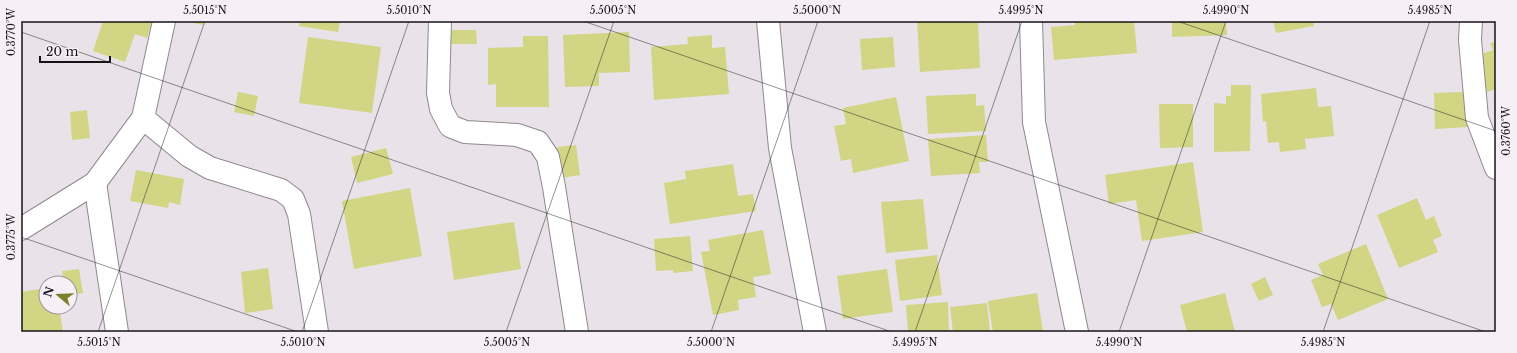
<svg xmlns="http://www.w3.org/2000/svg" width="1517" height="353" font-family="'Libre Baskerville',serif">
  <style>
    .building { fill: #d1d584 }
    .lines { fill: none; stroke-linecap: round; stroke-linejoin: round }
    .minor-casing { stroke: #8f898f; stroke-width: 24 }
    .minor { stroke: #fff; stroke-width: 22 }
    .ticks { fill: none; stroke: #161316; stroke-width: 1; stroke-opacity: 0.45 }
    .neatline { fill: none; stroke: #161316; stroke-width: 1.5 }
    .ticks-label { font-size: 10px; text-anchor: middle; fill: #161316 }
  </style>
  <rect width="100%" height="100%" fill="#e9e2e8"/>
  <g class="building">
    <polygon points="103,21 152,21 147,38 135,34 125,62 93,51"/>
    <polygon points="185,21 204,21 203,25"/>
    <polygon points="300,21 340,21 338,32 299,26"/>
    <polygon points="917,21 973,21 973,23 978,23 980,68 920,72"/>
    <polygon points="1075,21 1134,21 1137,53 1054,60 1051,27 1075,25"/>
    <polygon points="1172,21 1226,21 1227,35 1172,37"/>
    <polygon points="1273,21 1313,21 1314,26 1276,33"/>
    <polygon points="451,30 476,30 477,44 451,44"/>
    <polygon points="629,32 630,72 599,73 599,86 565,87 563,35"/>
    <polygon points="712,35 712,48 725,47 729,94 654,100 651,47 688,44 687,37"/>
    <polygon points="523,36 548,36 549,107 496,107 496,84 488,85 488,48 523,47"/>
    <polygon points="308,37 381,47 372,113 299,103"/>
    <polygon points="893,37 895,67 862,70 860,39"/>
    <polygon points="1496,42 1496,89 1487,92 1476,56 1493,50 1490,43"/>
    <polygon points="1231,85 1251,85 1250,151 1214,152 1214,103 1226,104 1226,96 1231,96"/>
    <polygon points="1316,88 1318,107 1331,106 1334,136 1305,139 1306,149 1280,152 1279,142 1268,143 1266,121 1263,122 1261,94"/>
    <polygon points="238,92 258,96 254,116 234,112"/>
    <polygon points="1465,92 1467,127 1435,129 1434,93"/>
    <polygon points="976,94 976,106 984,105 986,131 928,134 926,96"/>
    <polygon points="896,97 909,161 853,173 851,159 841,161 834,126 846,124 843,108"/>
    <polygon points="1159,104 1193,104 1193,147 1160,148"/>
    <polygon points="87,110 90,138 72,140 70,112"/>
    <polygon points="986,135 988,162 979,162 980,173 931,176 928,139"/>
    <polygon points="576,145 580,175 561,178 557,147"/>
    <polygon points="386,148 393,174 357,183 351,157"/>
    <polygon points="1193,162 1203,232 1142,241 1136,200 1109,204 1105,175"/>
    <polygon points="733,164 738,196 753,194 756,211 670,224 664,183 686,179 685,171"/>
    <polygon points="136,170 184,179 180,205 169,202 168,208 130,201"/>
    <polygon points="410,188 422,256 354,269 342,201"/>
    <polygon points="1417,198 1426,220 1434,216 1442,236 1433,240 1438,252 1399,268 1377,215"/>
    <polygon points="923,199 928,249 886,253 881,202"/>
    <polygon points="514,222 521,269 454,280 447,232"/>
    <polygon points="763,230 771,274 753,277 756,297 738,300 739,310 713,315 701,252 710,251 708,240"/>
    <polygon points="690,236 693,271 673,273 673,270 656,271 654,239"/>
    <polygon points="1366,244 1388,299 1338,320 1331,304 1322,307 1311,280 1323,275 1318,264"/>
    <polygon points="937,255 942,295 900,301 895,260"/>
    <polygon points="268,268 273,309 245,313 241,272"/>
    <polygon points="79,269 83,293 70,295 70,283 64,283 62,271"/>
    <polygon points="887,269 893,312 843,319 837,276"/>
    <polygon points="1265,277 1273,295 1259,301 1251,284"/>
    <polygon points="46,288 46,307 59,307 63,332 21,332 21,292"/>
    <polygon points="1037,293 1043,332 993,332 988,301"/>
    <polygon points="1225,293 1235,332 1187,332 1180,305"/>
    <polygon points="948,302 949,332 908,332 906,305"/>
    <polygon points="987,303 990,332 953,332 950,307"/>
  </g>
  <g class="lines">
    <defs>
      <g id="minor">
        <polyline points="440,21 438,93 441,109 450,126 465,132 517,135 538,142 548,157 554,187 577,332"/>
        <polyline points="768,21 780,148 815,332"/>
        <polyline points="1031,21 1034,122 1077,332"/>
        <polyline points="1471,21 1470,40 1477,118 1496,168"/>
        <polyline points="143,118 189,156 210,168 281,190 293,199 299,214 317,332"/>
        <polyline points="95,183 117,332"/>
        <polyline points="21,229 95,183 143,118 164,21"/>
      </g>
    </defs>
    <use href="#minor" class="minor-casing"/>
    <use href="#minor" class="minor"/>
  </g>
  <path class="ticks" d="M 583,21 L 1486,332M 1177,21 L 1496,131M 21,32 L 892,332M 21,237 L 298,332M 98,332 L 205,21M 302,332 L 409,21M 506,332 L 614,21M 711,332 L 818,21M 915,332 L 1022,21M 1119,332 L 1226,21M 1323,332 L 1430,21"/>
  <rect width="1517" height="353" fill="none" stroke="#f6eff6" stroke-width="44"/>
  <g transform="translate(58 295) rotate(289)"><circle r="19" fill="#f6eff6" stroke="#9c979c"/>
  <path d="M0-3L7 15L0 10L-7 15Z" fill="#7d8029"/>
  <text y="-6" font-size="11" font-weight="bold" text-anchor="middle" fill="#161316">N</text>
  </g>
  <path d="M40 56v6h70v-6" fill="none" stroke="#161316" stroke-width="2"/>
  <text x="46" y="56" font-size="12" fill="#161316" stroke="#f6eff6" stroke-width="3" paint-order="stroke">20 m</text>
  <rect x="22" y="22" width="1473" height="309" class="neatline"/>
  <g class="ticks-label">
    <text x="205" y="14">5.5015°N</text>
    <text x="409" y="14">5.5010°N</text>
    <text x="613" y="14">5.5005°N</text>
    <text x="817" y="14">5.5000°N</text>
    <text x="1021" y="14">5.4995°N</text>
    <text x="1226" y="14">5.4990°N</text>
    <text x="1430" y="14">5.4985°N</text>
    <text transform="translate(11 32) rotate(-90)" y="4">0.3770°W</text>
    <text transform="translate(1506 131) rotate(-90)" y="4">0.3760°W</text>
    <text transform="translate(11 237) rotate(-90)" y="4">0.3775°W</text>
    <text x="99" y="346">5.5015°N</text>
    <text x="303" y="346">5.5010°N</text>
    <text x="507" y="346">5.5005°N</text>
    <text x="711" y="346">5.5000°N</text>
    <text x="915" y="346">5.4995°N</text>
    <text x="1119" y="346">5.4990°N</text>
    <text x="1323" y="346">5.4985°N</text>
  </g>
</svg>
